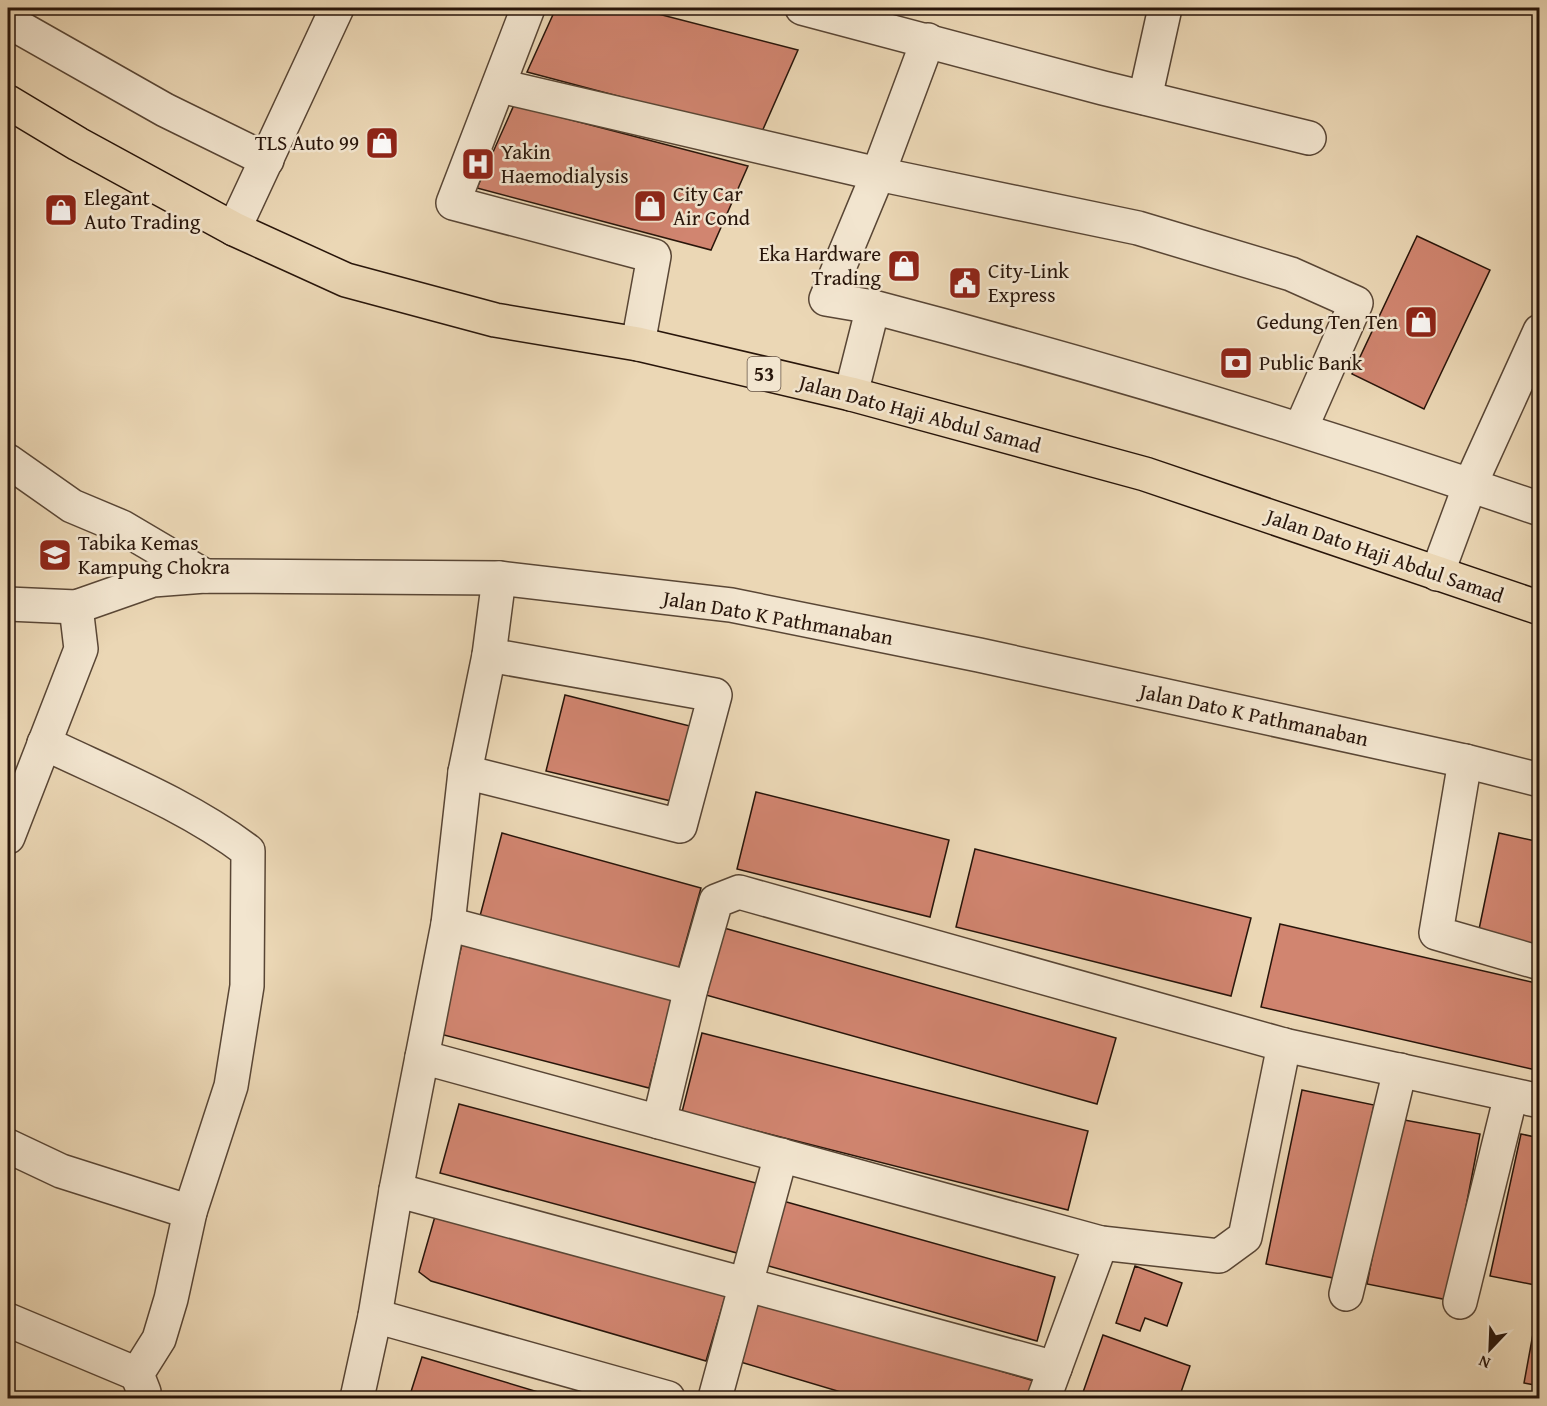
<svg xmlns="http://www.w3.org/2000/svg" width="1547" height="1406" font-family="'Gentium Book Plus',serif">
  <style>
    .building { fill: #d18570; stroke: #28150a; stroke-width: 1.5 }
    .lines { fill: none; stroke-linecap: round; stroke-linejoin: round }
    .minor-casing { stroke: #594635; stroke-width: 36 }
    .major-casing { stroke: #28150a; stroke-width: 36 }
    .minor { stroke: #f2e5cf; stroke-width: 33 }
    .major { stroke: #ebd7b5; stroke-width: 33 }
    .labels { text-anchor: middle; stroke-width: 5; stroke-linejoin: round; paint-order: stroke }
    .shield { fill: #f2e5cf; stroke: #655345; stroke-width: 1.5 }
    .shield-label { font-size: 20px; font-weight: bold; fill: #28150a }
    .poi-label { font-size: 21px; fill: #28150a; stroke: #f2e5cf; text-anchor: start }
    .street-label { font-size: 21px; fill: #28150a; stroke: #f2e5cf }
  </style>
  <rect width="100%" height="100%" fill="#ebd7b5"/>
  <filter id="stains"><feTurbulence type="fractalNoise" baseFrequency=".00333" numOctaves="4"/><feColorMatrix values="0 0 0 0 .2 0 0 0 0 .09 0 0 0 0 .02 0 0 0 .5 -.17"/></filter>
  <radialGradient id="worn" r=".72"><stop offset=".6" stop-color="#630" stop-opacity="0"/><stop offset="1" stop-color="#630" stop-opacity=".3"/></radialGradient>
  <g class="building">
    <polygon points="556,8 635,8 798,50 761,134 527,72"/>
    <polygon points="514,105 748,166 711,250 477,188"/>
    <polygon points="1417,236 1490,270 1424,409 1352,374"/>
    <polygon points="565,695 714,732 696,807 546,771"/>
    <polygon points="756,792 949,840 930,917 737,869"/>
    <polygon points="502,833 701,888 678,970 480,916"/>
    <polygon points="1499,833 1540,842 1540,953 1477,939"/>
    <polygon points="975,849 1251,918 1231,996 956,927"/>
    <polygon points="1280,924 1540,984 1540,1071 1261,1007"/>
    <polygon points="724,928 1116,1038 1097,1104 706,995"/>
    <polygon points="462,944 672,998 649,1088 440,1034"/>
    <polygon points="702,1033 1088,1131 1068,1210 682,1112"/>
    <polygon points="1302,1090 1374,1105 1338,1279 1266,1264"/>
    <polygon points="459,1104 756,1183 737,1253 440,1173"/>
    <polygon points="1399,1119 1480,1134 1448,1300 1367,1284"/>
    <polygon points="1521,1134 1540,1138 1540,1286 1490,1276"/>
    <polygon points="783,1201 1055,1277 1037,1341 765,1265"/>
    <polygon points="436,1213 726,1294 706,1361 431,1281 419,1272"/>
    <polygon points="1135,1266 1182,1283 1167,1326 1145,1318 1140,1331 1116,1323"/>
    <polygon points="756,1297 1034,1381 1029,1398 861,1398 737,1361"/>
    <polygon points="1535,1323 1540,1324 1540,1386 1524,1383"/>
    <polygon points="1103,1335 1190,1366 1179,1398 1081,1398"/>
    <polygon points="422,1357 558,1398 409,1398"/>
  </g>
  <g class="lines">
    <defs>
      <g id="minor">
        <polyline points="528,8 453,203 654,256 638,344"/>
        <polyline points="802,8 1103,88 1309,138"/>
        <polyline points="8,21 165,110 267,160"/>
        <polyline points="500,86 878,174 1138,228 1291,274 1356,303 1301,428"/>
        <polyline points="1145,98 1165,8"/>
        <polyline points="234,229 337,8"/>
        <polyline points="873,307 826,299 878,174 928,40"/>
        <path d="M 851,394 L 873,307 C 1098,366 1320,433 1540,509"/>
        <polyline points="8,461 72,506 122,527 205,576"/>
        <polyline points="1437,574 1470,485 1540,331"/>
        <polyline points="8,604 76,607 153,580 205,576 499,578 731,605 979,655 1465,761 1540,780"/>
        <path d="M 44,743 C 113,776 187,805 248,851 L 247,986 L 231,1086 L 190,1212 L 171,1299 L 159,1339 L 137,1374 L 144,1392 L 144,1398"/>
        <polyline points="1465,761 1436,933 1540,963"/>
        <polyline points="465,772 680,826 715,695 489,655"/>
        <polyline points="8,837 81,649 76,607"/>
        <polyline points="448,924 691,988"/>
        <polyline points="422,1057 1101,1243 1219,1256 1245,1237 1284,1045"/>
        <polyline points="659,1122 691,988 716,901 739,892 1284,1045 1540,1101"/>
        <polyline points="8,1146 61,1171 190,1212"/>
        <polyline points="396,1190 1055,1368"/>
        <polyline points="1346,1294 1400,1070"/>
        <polyline points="1460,1302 1511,1095"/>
        <polyline points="375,1316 668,1398"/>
        <polyline points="8,1320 137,1374"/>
        <polyline points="357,1398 375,1316 396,1190 448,924 465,772 489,655 499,578"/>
        <polyline points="715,1398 781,1155"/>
        <polyline points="1044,1398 1101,1243"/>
      </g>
      <polyline id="major" points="8,102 78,144 234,229 346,280 495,320 638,344 851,394 1145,474 1540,608"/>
    </defs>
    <use href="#minor" class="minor-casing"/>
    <use href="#major" class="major-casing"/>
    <use href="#minor" class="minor"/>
    <use href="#major" class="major"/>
  </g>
  <defs>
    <symbol id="shop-square" viewBox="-11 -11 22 22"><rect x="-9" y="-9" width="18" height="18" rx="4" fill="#8f2418" stroke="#f2e5cf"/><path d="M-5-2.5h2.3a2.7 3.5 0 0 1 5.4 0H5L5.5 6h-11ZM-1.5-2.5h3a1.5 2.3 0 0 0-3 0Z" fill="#fff"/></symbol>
    <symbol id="hospital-square" viewBox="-11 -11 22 22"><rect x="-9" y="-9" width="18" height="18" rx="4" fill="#8f2418" stroke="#f2e5cf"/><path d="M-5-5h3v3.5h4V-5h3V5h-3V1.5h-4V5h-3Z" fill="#fff"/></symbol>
    <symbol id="civic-square" viewBox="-11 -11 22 22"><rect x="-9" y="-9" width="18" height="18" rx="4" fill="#8f2418" stroke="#f2e5cf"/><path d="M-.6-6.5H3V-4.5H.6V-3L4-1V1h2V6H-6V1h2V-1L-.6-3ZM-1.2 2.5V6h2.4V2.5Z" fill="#fff"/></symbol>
    <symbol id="bank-square" viewBox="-11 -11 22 22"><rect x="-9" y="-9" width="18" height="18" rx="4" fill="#8f2418" stroke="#f2e5cf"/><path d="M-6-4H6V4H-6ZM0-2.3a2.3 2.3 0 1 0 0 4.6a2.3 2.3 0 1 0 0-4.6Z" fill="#fff"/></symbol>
    <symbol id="school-square" viewBox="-11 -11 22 22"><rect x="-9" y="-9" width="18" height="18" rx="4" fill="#8f2418" stroke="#f2e5cf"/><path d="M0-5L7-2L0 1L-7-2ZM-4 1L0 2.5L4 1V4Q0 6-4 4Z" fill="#fff"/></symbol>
  </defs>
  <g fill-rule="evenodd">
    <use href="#shop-square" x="363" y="124" width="38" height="38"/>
    <use href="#hospital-square" x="459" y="145" width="38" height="38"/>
    <use href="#shop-square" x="631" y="187" width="38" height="38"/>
    <use href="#shop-square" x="42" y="191" width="38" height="38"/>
    <use href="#shop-square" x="885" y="247" width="38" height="38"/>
    <use href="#civic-square" x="946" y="264" width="38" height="38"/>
    <use href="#shop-square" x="1402" y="303" width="38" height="38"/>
    <use href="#bank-square" x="1217" y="344" width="38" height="38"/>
    <use href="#school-square" x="36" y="536" width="38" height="38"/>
  </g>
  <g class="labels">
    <rect class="shield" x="747.5" y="357" width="33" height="34" rx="4.5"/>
    <g class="shield-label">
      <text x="764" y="381">53</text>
    </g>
    <g class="poi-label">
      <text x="359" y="150" text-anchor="end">TLS Auto 99</text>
      <text x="501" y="159">Yakin<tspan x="501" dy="24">Haemodialysis</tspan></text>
      <text x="673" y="201">City Car<tspan x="673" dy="24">Air Cond</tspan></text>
      <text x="84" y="205">Elegant<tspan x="84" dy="24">Auto Trading</tspan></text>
      <text x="881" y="261" text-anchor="end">Eka Hardware<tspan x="881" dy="24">Trading</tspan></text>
      <text x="988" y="278">City-Link<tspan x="988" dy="24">Express</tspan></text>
      <text x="1398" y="329" text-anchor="end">Gedung Ten Ten</text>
      <text x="1259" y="370">Public Bank</text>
      <text x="78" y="550">Tabika Kemas<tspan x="78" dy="24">Kampung Chokra</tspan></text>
    </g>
    <g class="street-label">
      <text transform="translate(920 414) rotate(15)" y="7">Jalan Dato Haji Abdul Samad</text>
      <text transform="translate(1385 556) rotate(19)" y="7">Jalan Dato Haji Abdul Samad</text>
      <text transform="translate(778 618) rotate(10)" y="7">Jalan Dato K Pathmanaban</text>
      <text transform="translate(1254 715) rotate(12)" y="7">Jalan Dato K Pathmanaban</text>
    </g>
  </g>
  <rect width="1547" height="1406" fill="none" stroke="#ebd7b5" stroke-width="30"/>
  <rect x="9" y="9" width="1529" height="1388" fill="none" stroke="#28150a" stroke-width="3"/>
  <rect x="15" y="15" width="1517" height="1376" fill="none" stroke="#28150a" stroke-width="1.5"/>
  <g transform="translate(1490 1349) rotate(203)" stroke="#f2e5cf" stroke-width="4.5" paint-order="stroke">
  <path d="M0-4.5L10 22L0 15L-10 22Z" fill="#28150a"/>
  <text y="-9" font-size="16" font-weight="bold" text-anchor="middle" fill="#28150a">N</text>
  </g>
  <rect width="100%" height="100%" filter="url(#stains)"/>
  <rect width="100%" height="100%" fill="url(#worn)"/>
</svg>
